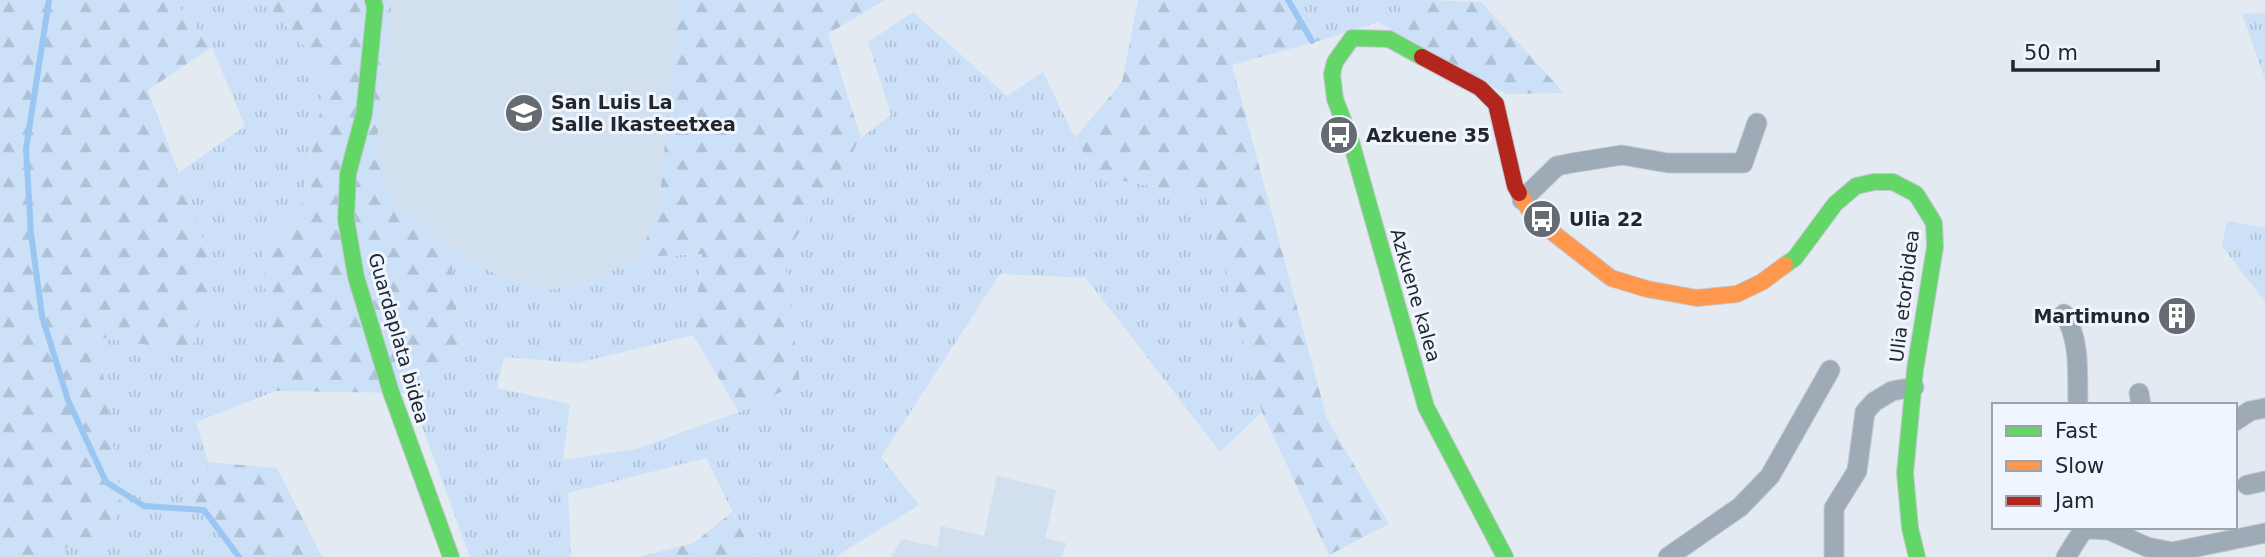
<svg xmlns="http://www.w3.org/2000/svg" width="2265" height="557" font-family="'DejaVu Sans',sans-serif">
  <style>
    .built { fill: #d2dfee }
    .grass { fill: url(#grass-tufts) }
    .forest { fill: url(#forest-firs) }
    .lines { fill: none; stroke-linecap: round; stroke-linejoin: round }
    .stream { stroke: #9bc5f3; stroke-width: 6 }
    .street-casing { stroke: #c2c7cd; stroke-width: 21 }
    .fast-casing { stroke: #c2c7cd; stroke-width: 18 }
    .slow-casing { stroke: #c2c7cd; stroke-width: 18 }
    .jam-casing { stroke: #c2c7cd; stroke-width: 18 }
    .street { stroke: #9faab7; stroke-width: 19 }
    .fast { stroke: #63d668; stroke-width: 16 }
    .slow { stroke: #ff974d; stroke-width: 16 }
    .jam { stroke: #b3261e; stroke-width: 16 }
    .labels { text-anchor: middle; stroke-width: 6; stroke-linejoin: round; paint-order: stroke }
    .poi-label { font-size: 19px; font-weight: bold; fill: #23272d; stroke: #eff6ff; text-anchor: start }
    .street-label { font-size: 19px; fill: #23272d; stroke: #eff6ff }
  </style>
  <defs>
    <pattern id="grass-tufts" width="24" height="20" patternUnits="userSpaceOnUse" patternTransform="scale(1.75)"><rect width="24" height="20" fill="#cce1f8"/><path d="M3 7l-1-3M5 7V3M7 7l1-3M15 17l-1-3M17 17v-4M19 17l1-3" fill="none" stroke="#afc1d5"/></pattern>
    <pattern id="forest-firs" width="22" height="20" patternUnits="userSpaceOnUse" patternTransform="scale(1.75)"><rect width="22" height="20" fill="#cce1f8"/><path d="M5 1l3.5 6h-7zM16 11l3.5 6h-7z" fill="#afc1d5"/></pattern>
  </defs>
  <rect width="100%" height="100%" fill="#e3eaf2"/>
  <g class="built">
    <polygon points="392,0 679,0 658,215 637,257 593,282 549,290 502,278 450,247 392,200 376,155 383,70"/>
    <polygon points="997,476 1056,490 1045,538 1066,543 1062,557 891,557 902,539 937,547 941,526 984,536"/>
  </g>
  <g class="grass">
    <polygon points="173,0 263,0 328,72 301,206 262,245 276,391 196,422 208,462 190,501 222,531 230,557 25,557 96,541 122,511 98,336 214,269 178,173 245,126 212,47"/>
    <polygon points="1298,0 1427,0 1378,22 1325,39"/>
    <polygon points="913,12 1007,96 1043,72 1075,138 1097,176 1205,196 1262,412 1220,452 1086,278 1000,274 881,457 919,505 835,557 755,557 706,458 568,493 571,557 470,557 410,393 460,344 450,247 502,278 549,290 593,282 637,257 702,254 693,335 577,363 504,357 497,388 570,404 563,460 636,449 739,412 800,383 784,256 861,138 891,115 868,42"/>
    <polygon points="2265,13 2265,79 2242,14"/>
    <polygon points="2227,221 2265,228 2265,302 2222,246"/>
  </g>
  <g class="forest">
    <polygon points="0,0 173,0 212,47 148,90 214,269 191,352 98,337 122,511 96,541 25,557 0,557"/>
    <polygon points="263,0 392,0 383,70 376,155 392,200 450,247 460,344 410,393 276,391 261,245 301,206 328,73"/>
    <polygon points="679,0 885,0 828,34 861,138 784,256 800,383 739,412 693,335 702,254 637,257 658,215"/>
    <polygon points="1138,0 1298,0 1325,39 1232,65 1327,419 1389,524 1329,555 1262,412 1205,196 1097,176 1075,138 1122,82"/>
    <polygon points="1427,0 1481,2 1564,93 1506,94 1378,22"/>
    <polygon points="208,462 277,468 322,557 230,557 222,531 190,501"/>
    <polygon points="732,512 755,557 638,557 694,543"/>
  </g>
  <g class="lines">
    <g class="stream">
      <polyline points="49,0 26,149 31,233 42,316 68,400 106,482 144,506 204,510 239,557"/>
      <polyline points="1288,0 1312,41"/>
    </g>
    <defs>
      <g id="street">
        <polyline points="1522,200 1557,166 1572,163 1622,155 1668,163 1743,163 1757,123"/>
        <path d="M 2064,314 C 2081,341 2077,374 2078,405"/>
        <polyline points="2139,393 2141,405"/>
        <polyline points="2235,421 2250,411 2265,408"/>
        <polyline points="2247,485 2265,481"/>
        <polyline points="2085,529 2109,530 2147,547 2172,552 2265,533"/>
        <polyline points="1668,557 1740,507 1770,476 1830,370"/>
        <polyline points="1834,557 1834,508 1857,471 1865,412 1874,402 1892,391 1914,387"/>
        <polyline points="2066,557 2085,527"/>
      </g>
      <g id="fast">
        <polyline points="373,0 375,7 364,114 348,174 346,219 356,277 391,392 451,557"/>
        <polyline points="1422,57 1389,39 1352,38 1335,62 1332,74 1335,99 1350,138 1426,407 1505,557"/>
        <polyline points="1785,265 1795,258 1835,204 1856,186 1874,182 1893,182 1916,194 1934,223 1935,247 1915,370 1905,473 1910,528 1917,557"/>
      </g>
      <polyline id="slow" points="1519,193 1534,218 1611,278 1647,289 1697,298 1737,294 1762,282 1785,265"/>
      <polyline id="jam" points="1422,57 1480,88 1496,104 1515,186 1519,193"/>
    </defs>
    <use href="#street" class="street-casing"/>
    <use href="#fast" class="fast-casing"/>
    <use href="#slow" class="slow-casing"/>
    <use href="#jam" class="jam-casing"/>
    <use href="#street" class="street"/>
    <use href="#fast" class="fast"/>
    <use href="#slow" class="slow"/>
    <use href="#jam" class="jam"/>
  </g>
  <defs>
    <symbol id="school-disc" viewBox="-11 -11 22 22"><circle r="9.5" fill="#666b72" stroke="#eff6ff"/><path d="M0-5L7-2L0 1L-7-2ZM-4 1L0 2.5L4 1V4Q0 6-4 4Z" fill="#fff"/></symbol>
    <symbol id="bus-disc" viewBox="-11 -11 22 22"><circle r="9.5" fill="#666b72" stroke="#eff6ff"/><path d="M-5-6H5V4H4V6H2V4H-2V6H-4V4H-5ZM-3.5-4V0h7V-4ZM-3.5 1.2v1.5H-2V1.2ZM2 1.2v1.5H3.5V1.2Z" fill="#fff"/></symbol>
    <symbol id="building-disc" viewBox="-11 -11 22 22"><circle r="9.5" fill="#666b72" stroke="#eff6ff"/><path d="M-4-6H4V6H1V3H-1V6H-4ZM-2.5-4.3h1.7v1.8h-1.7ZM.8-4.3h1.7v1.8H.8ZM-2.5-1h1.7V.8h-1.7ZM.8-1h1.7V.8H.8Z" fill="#fff"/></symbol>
  </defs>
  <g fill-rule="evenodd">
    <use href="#school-disc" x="502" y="91" width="44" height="44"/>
    <use href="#bus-disc" x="1317" y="113" width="44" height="44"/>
    <use href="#bus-disc" x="1520" y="197" width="44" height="44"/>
    <use href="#building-disc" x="2155" y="294" width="44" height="44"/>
  </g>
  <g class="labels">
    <g class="poi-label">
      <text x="551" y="109">San Luis La<tspan x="551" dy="22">Salle Ikasteetxea</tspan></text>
      <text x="1366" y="142">Azkuene 35</text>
      <text x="1569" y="226">Ulia 22</text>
      <text x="2150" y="323" text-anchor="end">Martimuno</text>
    </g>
    <g class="street-label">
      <text transform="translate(1416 295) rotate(74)" y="7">Azkuene kalea</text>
      <text transform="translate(1904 296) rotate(-83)" y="7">Ulia etorbidea</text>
      <text transform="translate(399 338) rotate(74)" y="7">Guardaplata bidea</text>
    </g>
  </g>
  <rect x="1992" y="403" width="245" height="126" fill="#eff6ff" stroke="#9da3ab" stroke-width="2"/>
  <rect x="2006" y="426" width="35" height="10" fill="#63d668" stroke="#9da3ab" stroke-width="2"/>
  <text x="2055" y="438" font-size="21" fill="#23272d">Fast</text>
  <rect x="2006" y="461" width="35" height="10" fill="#ff974d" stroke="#9da3ab" stroke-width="2"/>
  <text x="2055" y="473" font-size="21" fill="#23272d">Slow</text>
  <rect x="2006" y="496" width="35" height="10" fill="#b3261e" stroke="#9da3ab" stroke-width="2"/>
  <text x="2055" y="508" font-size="21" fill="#23272d">Jam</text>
  <path d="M2013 60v10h145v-10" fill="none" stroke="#23272d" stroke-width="3.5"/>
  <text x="2024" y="60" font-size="21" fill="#23272d" stroke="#eff6ff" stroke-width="5" paint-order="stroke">50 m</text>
</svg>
